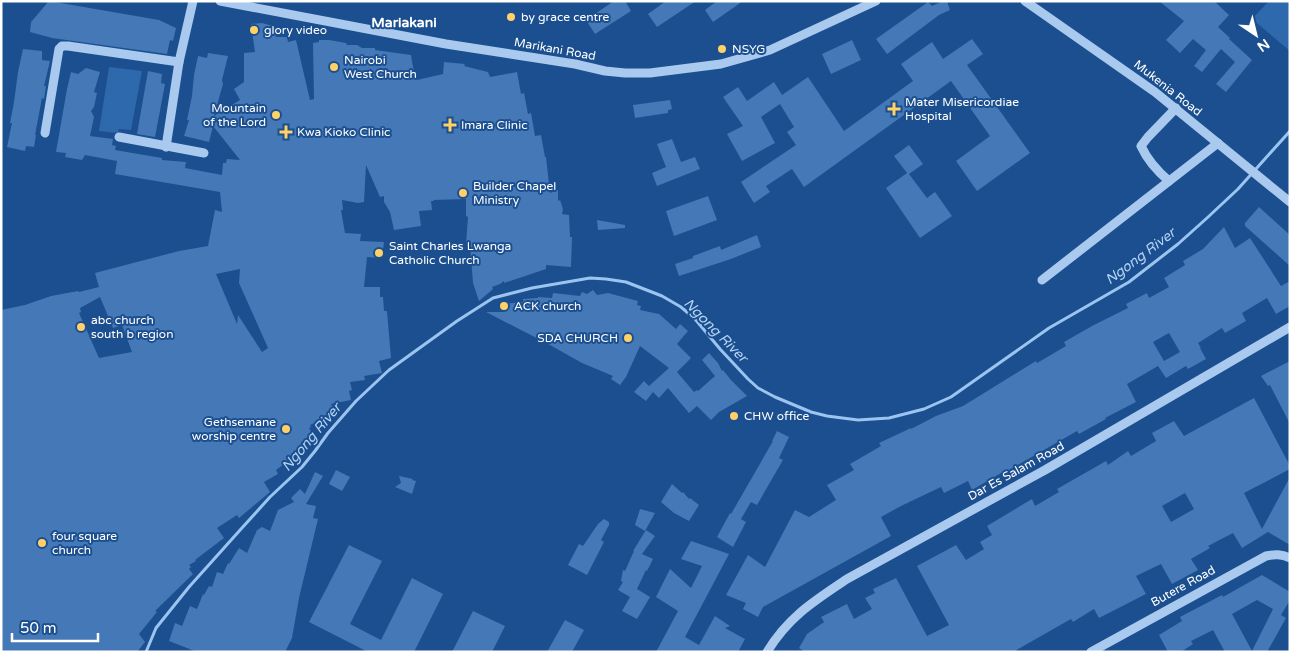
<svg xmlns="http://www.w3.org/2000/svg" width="1291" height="653" font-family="'Varela Round',sans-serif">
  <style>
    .green { fill: #2e69ad }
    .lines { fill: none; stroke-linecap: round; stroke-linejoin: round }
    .stream { stroke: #9cc4f0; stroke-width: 3 }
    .building { fill: #4478b7; fill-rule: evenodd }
    .minor { stroke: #a9c9ee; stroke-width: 9 }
    .poi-dot { fill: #ffd166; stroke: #1b4f8f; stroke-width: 2 }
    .labels { text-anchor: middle; stroke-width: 4; stroke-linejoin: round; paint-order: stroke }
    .poi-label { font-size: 12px; fill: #fff; stroke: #1b4f8f; text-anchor: start }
    .street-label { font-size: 12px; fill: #fff; stroke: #1b4f8f }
    .neighbourhood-label { font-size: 14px; font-weight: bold; fill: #fff; stroke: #1b4f8f }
    .water-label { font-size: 14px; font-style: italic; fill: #b5d3f5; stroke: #1b4f8f }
  </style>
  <rect width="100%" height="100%" fill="#1b4f8f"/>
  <g class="green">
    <polygon points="1269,1 1290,1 1290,51 1252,19"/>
    <polygon points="109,67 142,71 131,130 119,129 118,133 99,131"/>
  </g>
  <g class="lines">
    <polyline class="stream" points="146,652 156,628 189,587 241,529 270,497 302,467 315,451 328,433 356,401 389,370 457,321 493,298 532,288 590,278 606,279 626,282 662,296 681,307 695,319 720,349 748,379 758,388 775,397 811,412 827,416 858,420 889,418 924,409 951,397 1049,328 1129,282 1178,244 1207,218 1238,189 1290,131"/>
  </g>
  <g class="building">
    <polygon points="49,1 159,20 176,28 173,41 170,40 167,54 52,38 30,32 31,22"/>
    <polygon points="614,1 625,1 631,11 595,34 586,20"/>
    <polygon points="666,1 696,1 657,27 648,14"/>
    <polygon points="717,1 743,1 713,22 705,10"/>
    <polygon points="943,1 947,1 950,10 939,15 887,54 876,39 928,2 932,6"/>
    <polygon points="1159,1 1214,1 1229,15 1218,27 1230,38 1229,39 1252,60 1226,92 1216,84 1235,62 1221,49 1202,72 1194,66 1206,50 1193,39 1180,53 1166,40 1184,21"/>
    <path d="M 262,23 L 273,26 L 276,37 L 287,37 L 288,42 L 296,40 L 310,100 L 314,99 L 313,43 L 319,42 L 319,40 L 329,40 L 346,43 L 347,45 L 357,45 L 362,48 L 375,48 L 375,50 L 411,55 L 413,67 L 417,80 L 443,74 L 444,62 L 465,64 L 464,66 L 488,72 L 490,77 L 517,72 L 521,94 L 524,93 L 528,114 L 531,113 L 535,136 L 541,135 L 545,157 L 546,157 L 550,193 L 558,190 L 558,201 L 560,200 L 563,209 L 562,214 L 569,215 L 570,237 L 572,237 L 571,267 L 546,265 L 546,269 L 504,283 L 504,281 L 500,284 L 492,287 L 493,289 L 479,301 L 473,283 L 470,244 L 466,244 L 468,217 L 466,216 L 466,199 L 434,200 L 433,201 L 431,201 L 432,210 L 419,211 L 421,226 L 394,230 L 390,212 L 384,202 L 384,196 L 380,197 L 366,165 L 364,202 L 358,203 L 342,200 L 343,210 L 341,210 L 345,233 L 361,234 L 360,241 L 384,242 L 382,258 L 367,257 L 364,287 L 380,287 L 380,297 L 383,297 L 384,311 L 387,311 L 391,358 L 379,361 L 382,373 L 364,376 L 365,380 L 350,382 L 352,390 L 349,391 L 351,400 L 331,404 L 336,414 L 310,425 L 311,427 L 309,428 L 315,438 L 303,446 L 304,447 L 300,450 L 301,452 L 276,470 L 278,474 L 264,482 L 270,492 L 239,518 L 237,515 L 217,528 L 224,538 L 195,560 L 196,561 L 189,565 L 191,567 L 189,569 L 193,574 L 155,611 L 157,612 L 139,634 L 145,642 L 137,652 L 1,652 L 1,310 L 25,305 L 51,296 L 78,291 L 79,292 L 99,287 L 95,273 L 179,251 L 208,246 L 215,210 L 222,212 L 220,192 L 115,174 L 117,161 L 85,155 L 82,160 L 65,157 L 66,153 L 56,152 L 67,89 L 71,72 L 78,74 L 86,68 L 100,72 L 94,92 L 97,93 L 94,107 L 91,111 L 94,117 L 90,136 L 113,139 L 112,145 L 116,146 L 115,150 L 162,158 L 162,160 L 186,162 L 185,168 L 222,175 L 223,163 L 226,163 L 227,159 L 240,160 L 213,126 L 209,142 L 184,136 L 189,120 L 187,120 L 192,96 L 194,75 L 198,56 L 207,58 L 208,53 L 228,56 L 222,80 L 223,84 L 214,116 L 240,100 L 234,89 L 244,82 L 244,53 L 255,52 L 251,24 ZM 240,269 L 239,283 L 268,348 L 262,352 L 238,315 L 237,324 L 216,274 ZM 100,297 L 113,328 L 122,325 L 132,352 L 99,358 L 79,313 L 81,312 L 80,308 Z"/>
    <polygon points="972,39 983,54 967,65 1030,153 977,191 956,161 990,136 951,81 804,187 792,169 766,186 770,192 754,203 741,182 796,145 787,132 794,127 780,104 761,117 775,143 742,161 727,134 743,126 723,97 738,87 747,101 774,82 782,95 808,77 844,131 913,81 901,64 932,42 943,59"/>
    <polygon points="852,40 861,60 831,74 822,54"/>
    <polygon points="23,49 42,51 42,60 50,61 44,86 46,86 44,99 42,98 35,135 36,135 34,147 26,146 25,151 7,147 12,123 10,123 14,102 18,72"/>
    <polygon points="148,71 162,74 161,83 165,84 155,137 137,134"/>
    <polygon points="670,100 672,109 668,110 668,113 635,118 633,105"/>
    <polygon points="672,139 681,162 695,157 700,169 657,186 652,173 666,167 657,144"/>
    <polygon points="909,145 923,164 909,174 927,198 935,192 952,216 920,238 886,188 907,173 894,156"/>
    <polygon points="708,196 717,220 674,236 666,211"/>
    <polygon points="1259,207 1290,235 1290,266 1245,226 1245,223"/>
    <polygon points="597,220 625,225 625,228 598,230"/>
    <path d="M 1224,227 L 1235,248 L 1250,238 L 1281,286 L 1290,281 L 1290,306 L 1276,314 L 1267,298 L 1242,313 L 1246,321 L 1225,333 L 1222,328 L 1198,343 L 1201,348 L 1200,348 L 1206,359 L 1188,369 L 1186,366 L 1166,378 L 1158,366 L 1127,384 L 1136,402 L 1105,418 L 1106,419 L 1079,434 L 1077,431 L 1002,474 L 1001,473 L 972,490 L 968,481 L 944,493 L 941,487 L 901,506 L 881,517 L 891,536 L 763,607 L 758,617 L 743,609 L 746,603 L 726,595 L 748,555 L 765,567 L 795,510 L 809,517 L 836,500 L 827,485 L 854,470 L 850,464 L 881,446 L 879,443 L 911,428 L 911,429 L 936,416 L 963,406 L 1036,361 L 1037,363 L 1066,346 L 1064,342 L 1092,326 L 1128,308 L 1126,304 L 1147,293 L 1149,298 L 1169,287 L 1164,278 L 1185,265 L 1183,261 L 1203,249 ZM 1169,333 L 1180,352 L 1164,361 L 1153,342 Z"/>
    <polygon points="757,235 761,247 731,259 679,276 675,264 693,258 693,256 720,246 721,250"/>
    <polygon points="593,290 597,295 608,293 638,301 637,305 641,306 640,310 659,314 676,329 680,324 688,331 677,344 691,358 677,372 694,392 697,390 698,391 715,376 702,360 709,353 718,363 722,371 723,370 731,380 747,396 719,412 711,420 697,406 689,413 668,388 659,398 653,392 646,401 634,392 644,381 649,386 669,368 640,346 626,377 620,385 611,379 613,376 582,363 550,345 486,312 504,312 504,304 523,302 523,299 538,298 538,297 552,298 553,293 580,296 582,292 587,294"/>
    <polygon points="1290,361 1290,424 1270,385 1268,386 1261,376"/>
    <path d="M 1254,398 L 1290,466 L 1290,469 L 1244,493 L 1262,529 L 1290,477 L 1290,545 L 1268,532 L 1242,548 L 1233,533 L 1208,546 L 1210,548 L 1191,559 L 1198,570 L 1172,584 L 1161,564 L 1136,576 L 1146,594 L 1099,618 L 1094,609 L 1073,622 L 1071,619 L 1013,652 L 805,652 L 799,648 L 807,634 L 824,622 L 821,617 L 847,604 L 854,619 L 872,609 L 865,598 L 875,593 L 873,589 L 896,578 L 927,636 L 949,625 L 917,566 L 956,545 L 966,560 L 984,549 L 980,542 L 992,535 L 987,526 L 1032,499 L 1035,506 L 1059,492 L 1057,489 L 1106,461 L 1108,465 L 1128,451 L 1131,456 L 1156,441 L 1152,433 L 1174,421 L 1184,436 ZM 1185,493 L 1194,509 L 1171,522 L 1162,506 Z"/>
    <polygon points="777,431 789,437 779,458 783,460 757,505 751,502 741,519 746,522 733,547 717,537 730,513 731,514 773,441 772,441"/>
    <polygon points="336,470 350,477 342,491 329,484"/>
    <polygon points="315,472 323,476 306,504 316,506 313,518 318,519 299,598 292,638 285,652 197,652 169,641 175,623 182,626 190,606 197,609 203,594 204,595 209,586 212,587 217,572 223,574 228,563 229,564 239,548 247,553 257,530 262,527 270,531 278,510 294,502 291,498 300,489 305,494"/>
    <polygon points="399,476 413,479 412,480 416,481 412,494 395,487 401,483"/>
    <polygon points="672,484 682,493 683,492 689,499 690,498 699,505 689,521 674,513 661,502"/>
    <polygon points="640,509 655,513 645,531 635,525"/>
    <polygon points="604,519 609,522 609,525 601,540 604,542 587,575 568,565 579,544 583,546 598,524"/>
    <polygon points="646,530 655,536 642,554 653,559 647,571 646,570 637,589 650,597 637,619 622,611 630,597 618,590 623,582 621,581 623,570 625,571 634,551 633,551"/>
    <polygon points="691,541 729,554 685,637 699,645 715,616 730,626 725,628 745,639 738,652 656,652 678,611 656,597 670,569 691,588 702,566 681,559"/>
    <polygon points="349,545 382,561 350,624 381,640 412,578 443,594 414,652 368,652 309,622"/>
    <path d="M 1262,575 L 1290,592 L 1290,600 L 1281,615 L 1286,618 L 1267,652 L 1225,652 L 1213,630 L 1191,641 L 1193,644 L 1181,652 L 1168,652 L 1159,635 L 1182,621 L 1180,617 L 1222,595 L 1223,597 ZM 1257,600 L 1273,609 L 1252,651 L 1232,614 Z"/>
    <polygon points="473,611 505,626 492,652 452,652"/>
    <polygon points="565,620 584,630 572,652 547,652"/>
  </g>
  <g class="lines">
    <g class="minor">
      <polyline points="220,1 446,44 575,64 605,71 625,73 650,73 721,64 770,50 876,1"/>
      <polyline points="1025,1 1155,92 1290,202"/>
      <polyline points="45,133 59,49 62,46 68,46 179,62"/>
      <polyline points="119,137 204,153"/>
      <polyline points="166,147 179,62 193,1"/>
      <path d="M 1169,181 C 1157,171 1148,161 1141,146 L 1148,137 L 1176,108"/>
      <polyline points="1042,280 1218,143"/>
      <path d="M 767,652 C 788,617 814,601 847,579 L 1045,470 L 1290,327"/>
      <path d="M 1091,652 L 1266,556 C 1275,554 1281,554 1290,558"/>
    </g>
  </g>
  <g class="poi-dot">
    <circle cx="511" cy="17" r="5"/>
    <circle cx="254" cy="30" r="5"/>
    <circle cx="722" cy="49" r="5"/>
    <circle cx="334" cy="67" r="5"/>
    <path d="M891.5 101.5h5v5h5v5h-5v5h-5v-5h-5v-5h5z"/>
    <circle cx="276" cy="115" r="5"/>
    <path d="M447.5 117.5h5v5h5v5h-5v5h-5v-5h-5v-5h5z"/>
    <path d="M283.5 124.5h5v5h5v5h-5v5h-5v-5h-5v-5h5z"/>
    <circle cx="463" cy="193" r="5"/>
    <circle cx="379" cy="253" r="5"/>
    <circle cx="504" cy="306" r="5"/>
    <circle cx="81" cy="327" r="5"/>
    <circle cx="628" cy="338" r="5"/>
    <circle cx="734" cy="416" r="5"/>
    <circle cx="286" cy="429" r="5"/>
    <circle cx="42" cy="543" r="5"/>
  </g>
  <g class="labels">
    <g class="poi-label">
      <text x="521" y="21">by grace centre</text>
      <text x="264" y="34">glory video</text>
      <text x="732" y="53">NSYG</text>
      <text x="344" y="64">Nairobi<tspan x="344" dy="14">West Church</tspan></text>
      <text x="905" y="106">Mater Misericordiae<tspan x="905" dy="14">Hospital</tspan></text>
      <text x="266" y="112" text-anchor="end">Mountain<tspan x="266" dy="14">of the Lord</tspan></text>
      <text x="461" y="129">Imara Clinic</text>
      <text x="297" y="136">Kwa Kioko Clinic</text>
      <text x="473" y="190">Builder Chapel<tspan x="473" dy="14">Ministry</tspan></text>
      <text x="389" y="250">Saint Charles Lwanga<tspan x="389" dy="14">Catholic Church</tspan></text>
      <text x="514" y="310">ACK church</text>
      <text x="91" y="324">abc church<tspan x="91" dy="14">south b region</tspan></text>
      <text x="618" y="342" text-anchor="end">SDA CHURCH</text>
      <text x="744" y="420">CHW office</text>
      <text x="276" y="426" text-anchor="end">Gethsemane<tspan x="276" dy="14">worship centre</tspan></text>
      <text x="52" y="540">four square<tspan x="52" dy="14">church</tspan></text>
    </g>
    <g class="street-label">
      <text transform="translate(555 49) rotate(10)" y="4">Marikani Road</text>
      <text transform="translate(1168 88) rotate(38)" y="4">Mukenia Road</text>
      <text transform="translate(1016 471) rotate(-29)" y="4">Dar Es Salam Road</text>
      <text transform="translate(1183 586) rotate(-29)" y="4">Butere Road</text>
    </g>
    <g class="neighbourhood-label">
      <text x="404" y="27">Mariakani</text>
    </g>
    <g class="water-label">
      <text transform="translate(1140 256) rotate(-37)" y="5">Ngong River</text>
      <text transform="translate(716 330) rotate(45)" y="5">Ngong River</text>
      <text transform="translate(311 437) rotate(-50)" y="5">Ngong River</text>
    </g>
  </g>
  <rect width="1291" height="653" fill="none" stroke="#ffffff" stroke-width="5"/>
  <g transform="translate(1256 35) rotate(145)" stroke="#1b4f8f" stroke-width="4" paint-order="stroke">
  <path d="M0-4L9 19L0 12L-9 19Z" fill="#ffffff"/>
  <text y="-8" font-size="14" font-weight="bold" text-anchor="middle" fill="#ffffff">N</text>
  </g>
  <path d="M12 633v8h86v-8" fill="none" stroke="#ffffff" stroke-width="2.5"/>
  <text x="20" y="633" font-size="15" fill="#ffffff" stroke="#1b4f8f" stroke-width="4" paint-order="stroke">50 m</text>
</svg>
